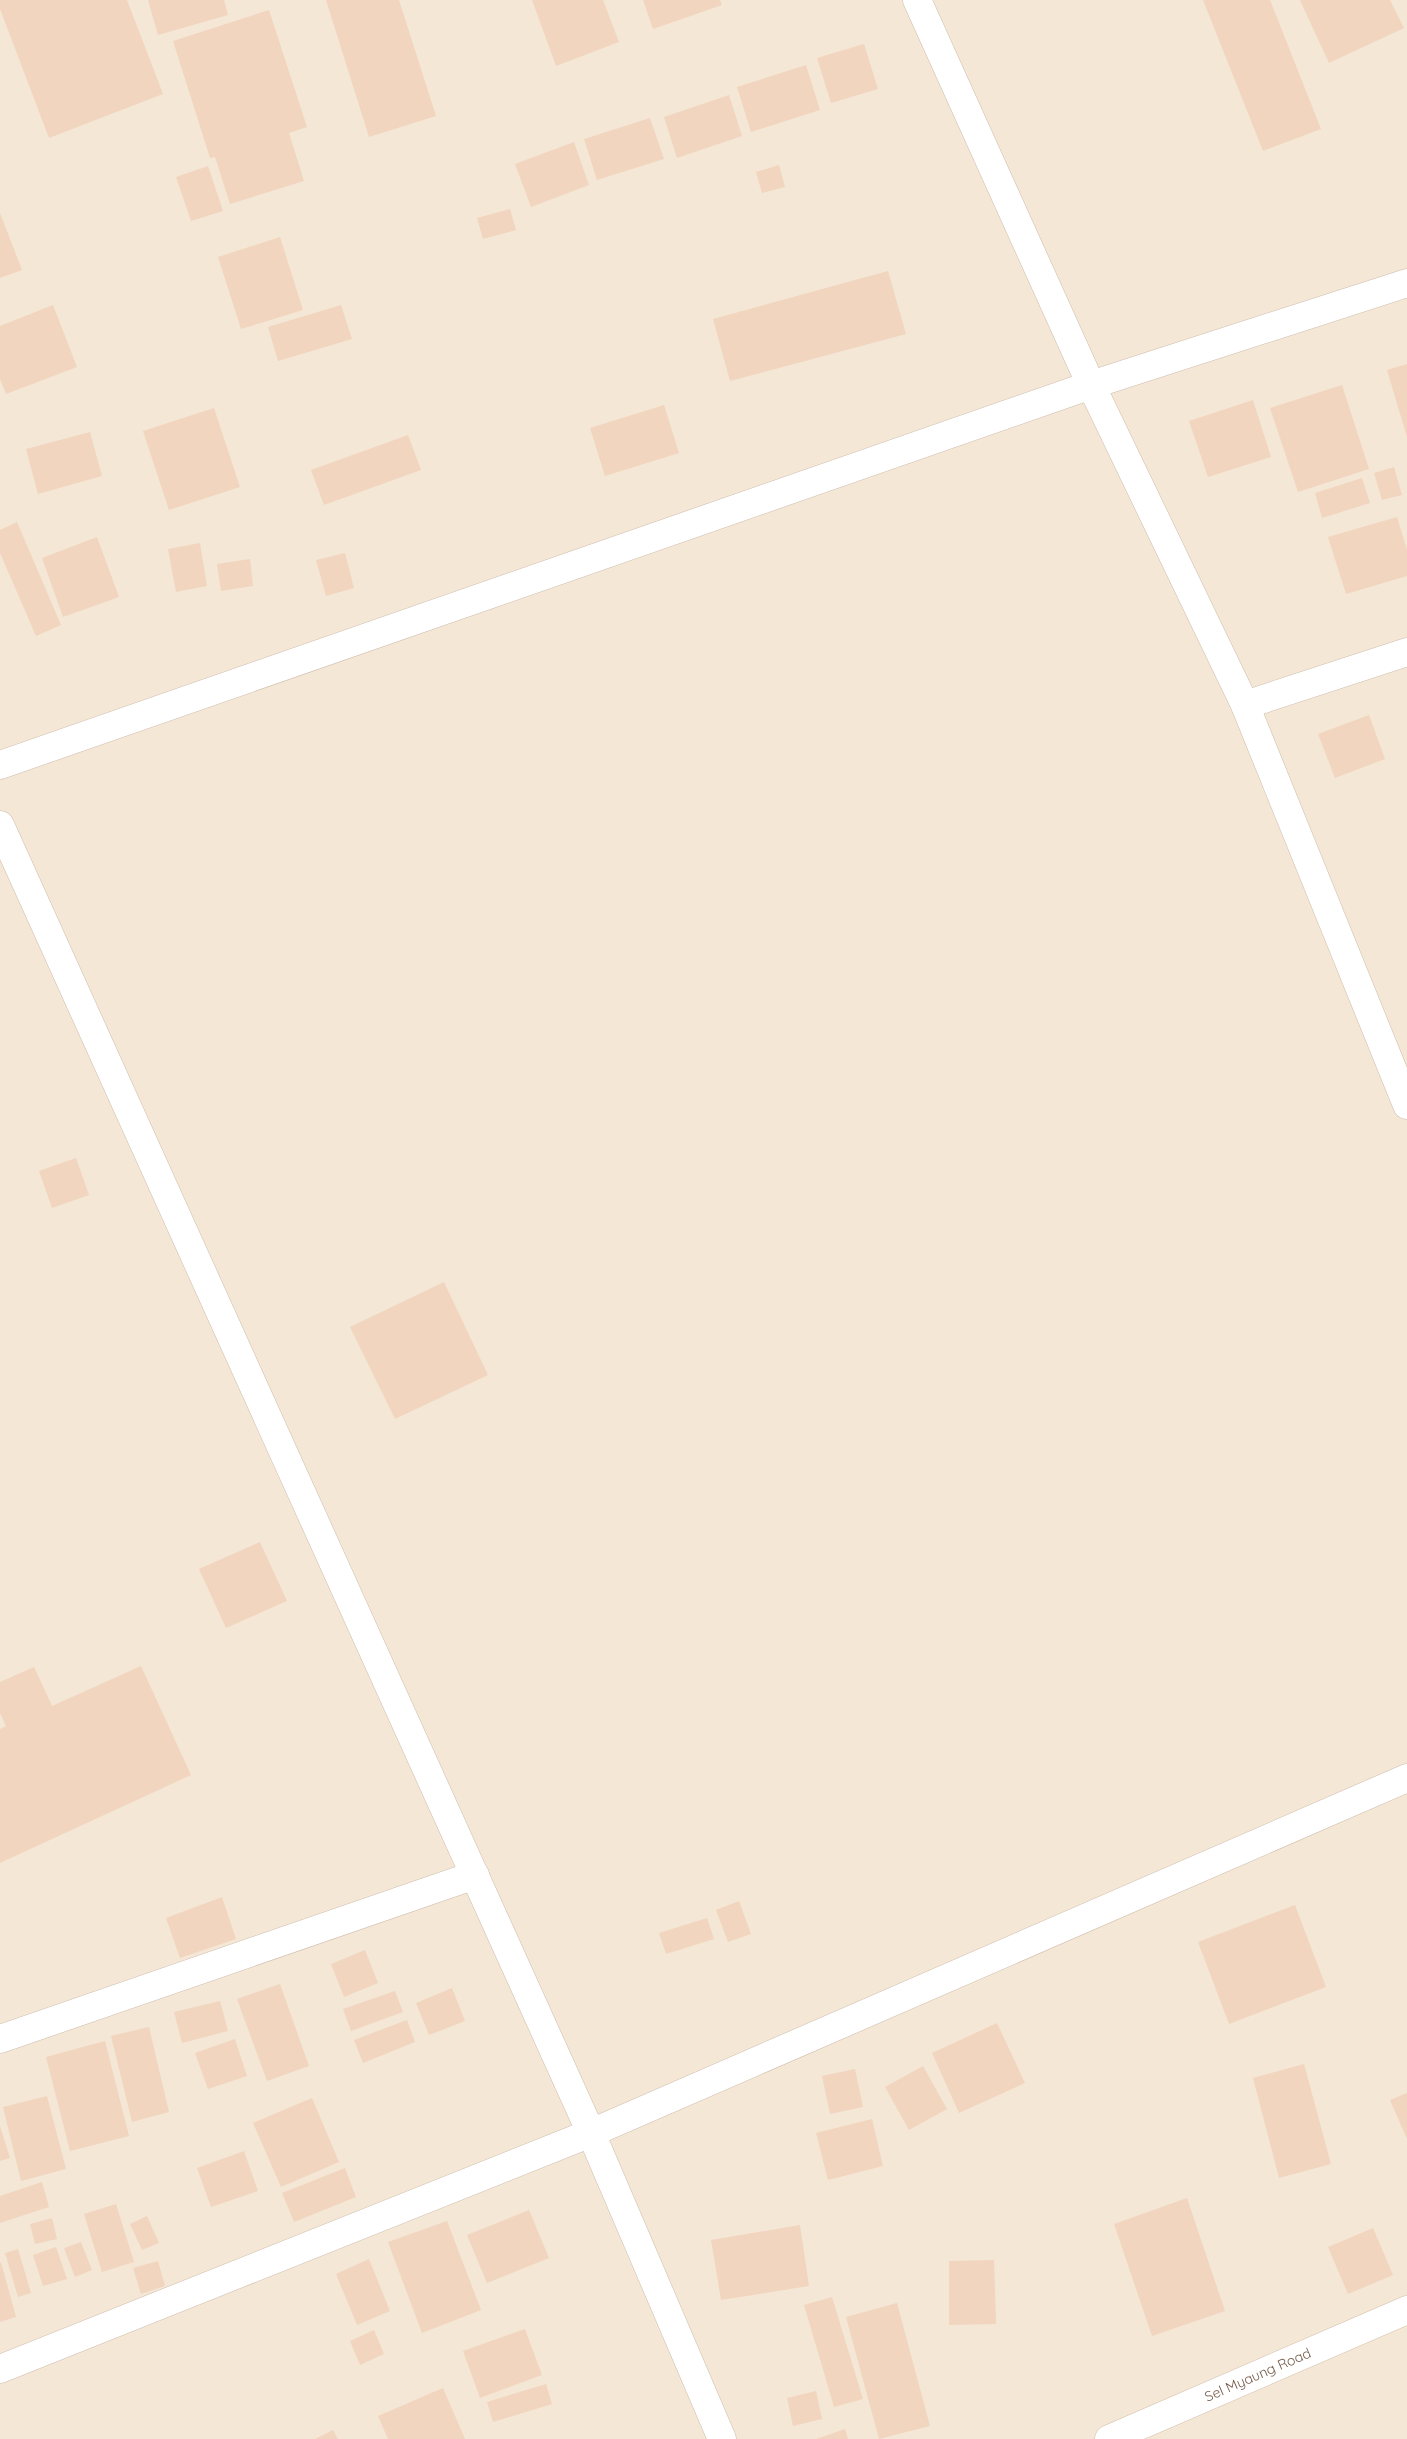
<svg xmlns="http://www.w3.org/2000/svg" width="1407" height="2439" font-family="Quicksand,sans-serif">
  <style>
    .residential { fill: #f4e7d6 }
    .building { fill: #f1d5bf }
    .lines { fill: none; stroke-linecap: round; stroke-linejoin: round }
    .minor-casing { stroke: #cebdad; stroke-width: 29 }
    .secondary-casing { stroke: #d1beaa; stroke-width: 29 }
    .minor { stroke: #fff; stroke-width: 28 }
    .secondary { stroke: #fff; stroke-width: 28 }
    .labels { text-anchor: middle; stroke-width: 4.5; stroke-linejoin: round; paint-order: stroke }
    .street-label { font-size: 14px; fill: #765c4b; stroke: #fff9ee }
  </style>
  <rect width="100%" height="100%" fill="#fcf5e7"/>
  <rect class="residential" x="0" y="0" width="1407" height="2439"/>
  <g class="building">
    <polygon points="0,0 127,0 163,94 49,138 0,9"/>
    <polygon points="148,0 224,0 228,15 158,35"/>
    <polygon points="326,0 399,0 436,116 369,137"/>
    <polygon points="532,0 603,0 619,42 556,66"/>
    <polygon points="643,0 720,0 722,5 653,29"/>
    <polygon points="1203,0 1270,0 1321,129 1263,151"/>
    <polygon points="1300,0 1390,0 1404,28 1329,63"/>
    <polygon points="269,10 307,127 289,133 304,181 230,204 215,157 210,158 173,41"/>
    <polygon points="864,44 878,89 831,103 817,58"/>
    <polygon points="806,65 820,110 751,132 737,87"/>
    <polygon points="729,95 742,136 677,158 664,117"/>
    <polygon points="650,118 664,159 597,180 584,139"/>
    <polygon points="574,142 589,185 531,207 515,164"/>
    <polygon points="779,165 785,187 762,193 756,172"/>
    <polygon points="208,166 223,211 191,221 176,177"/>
    <polygon points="510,209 516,230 483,239 477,218"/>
    <polygon points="0,213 22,270 0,278"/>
    <polygon points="280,237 303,310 241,329 218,257"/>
    <polygon points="888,271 906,334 730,381 713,319"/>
    <polygon points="53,305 77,367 6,394 0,379 0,326"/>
    <polygon points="341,305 352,339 278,361 268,327"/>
    <polygon points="1407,364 1407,437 1387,370"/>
    <polygon points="1342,385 1369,469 1298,492 1270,408"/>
    <polygon points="1253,400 1271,457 1208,477 1189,421"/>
    <polygon points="664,405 679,453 605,476 590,428"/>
    <polygon points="214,408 240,487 169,510 143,431"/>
    <polygon points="90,432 102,476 38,494 26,449"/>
    <polygon points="408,435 421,470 324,505 311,470"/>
    <polygon points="1394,467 1402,495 1382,500 1374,473"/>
    <polygon points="1362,478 1370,503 1322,518 1315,493"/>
    <polygon points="1397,517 1407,550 1407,576 1346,594 1328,537"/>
    <polygon points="17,522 61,625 36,636 0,553 0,530"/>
    <polygon points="97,537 119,597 63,617 42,558"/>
    <polygon points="200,543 207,586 176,592 168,549"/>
    <polygon points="345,553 354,588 326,596 316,560"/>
    <polygon points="250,559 253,586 221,591 217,564"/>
    <polygon points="1369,715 1385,759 1335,778 1318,734"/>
    <polygon points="76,1158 89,1195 52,1208 39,1171"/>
    <polygon points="444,1282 488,1375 395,1419 350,1327"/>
    <polygon points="260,1542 287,1601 226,1628 199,1569"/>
    <polygon points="141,1666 191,1775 0,1863 0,1729 6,1726 0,1713 0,1682 34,1667 52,1706"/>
    <polygon points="222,1897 236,1939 180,1958 166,1918"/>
    <polygon points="739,1901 751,1934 728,1942 716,1910"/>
    <polygon points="1295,1905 1326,1987 1229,2024 1198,1942"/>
    <polygon points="707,1918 714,1939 666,1954 659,1933"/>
    <polygon points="365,1950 378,1983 344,1997 331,1964"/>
    <polygon points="280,1984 309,2066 267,2081 237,1999"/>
    <polygon points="452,1988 465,2021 429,2035 416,2003"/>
    <polygon points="395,1991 403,2012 351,2031 343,2009"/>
    <polygon points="220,2001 228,2031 182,2043 174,2012"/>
    <polygon points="407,2020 415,2042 363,2063 354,2040"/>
    <polygon points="997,2023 1025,2083 959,2113 932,2053"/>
    <polygon points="149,2027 169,2112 132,2122 111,2036"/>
    <polygon points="235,2039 247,2076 208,2089 195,2053"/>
    <polygon points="105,2041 129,2136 70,2151 46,2057"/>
    <polygon points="1304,2064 1331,2164 1279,2178 1253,2078"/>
    <polygon points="923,2066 947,2109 909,2130 885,2087"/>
    <polygon points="855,2069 863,2107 830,2114 822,2076"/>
    <polygon points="1407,2093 1407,2139 1390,2100"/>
    <polygon points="47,2096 66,2169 21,2181 3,2107"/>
    <polygon points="312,2098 339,2162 281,2187 253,2123"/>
    <polygon points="872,2119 883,2166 828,2180 816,2133"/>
    <polygon points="0,2126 10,2158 0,2161"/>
    <polygon points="244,2151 258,2191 211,2207 197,2168"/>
    <polygon points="345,2168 356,2197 294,2222 282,2193"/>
    <polygon points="42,2182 49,2207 0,2223 0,2196"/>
    <polygon points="1187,2198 1225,2311 1152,2336 1114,2224"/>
    <polygon points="116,2204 134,2262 102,2272 84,2214"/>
    <polygon points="529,2210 549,2258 487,2283 467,2235"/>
    <polygon points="147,2216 159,2243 142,2250 130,2224"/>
    <polygon points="52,2218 57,2239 35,2244 30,2224"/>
    <polygon points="447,2221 481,2310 422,2333 388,2242"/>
    <polygon points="800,2225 809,2286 721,2300 711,2240"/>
    <polygon points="1373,2228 1393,2275 1348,2294 1328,2247"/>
    <polygon points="81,2242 92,2270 75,2277 64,2248"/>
    <polygon points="56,2247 67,2279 43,2286 33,2255"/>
    <polygon points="18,2249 31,2293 18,2297 5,2253"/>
    <polygon points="369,2259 390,2311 357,2325 336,2274"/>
    <polygon points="994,2260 996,2324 949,2325 949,2261"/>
    <polygon points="158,2261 165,2286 141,2294 133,2268"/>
    <polygon points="1,2262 16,2317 0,2322 0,2263"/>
    <polygon points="832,2297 863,2399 834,2407 804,2305"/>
    <polygon points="897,2303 930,2426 879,2439 846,2317"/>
    <polygon points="525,2329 542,2375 480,2398 463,2351"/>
    <polygon points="374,2330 384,2354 360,2365 350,2341"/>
    <polygon points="546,2384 552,2404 493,2422 487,2402"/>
    <polygon points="443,2388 465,2439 388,2439 378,2416"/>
    <polygon points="816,2391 822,2419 793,2426 787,2398"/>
    <polygon points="845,2429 848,2439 816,2439"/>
    <polygon points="333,2430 338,2439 315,2439"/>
  </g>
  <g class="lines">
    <defs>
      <g id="minor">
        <polyline points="917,0 1091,385 1245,705 1407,1105"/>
        <polyline points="1245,705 1407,652"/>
        <polyline points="0,765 1091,385 1407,283"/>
        <polyline points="0,825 591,2133 722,2439"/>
        <polyline points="0,2039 475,1875"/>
        <polyline points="0,2369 591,2133 1407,1778"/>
      </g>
      <g id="secondary">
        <path id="s1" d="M 1109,2439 L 1407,2310"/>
      </g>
    </defs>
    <use href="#minor" class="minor-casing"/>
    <use href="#secondary" class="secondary-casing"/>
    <use href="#minor" class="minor"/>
    <use href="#secondary" class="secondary"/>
  </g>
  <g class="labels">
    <g class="street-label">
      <text dy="5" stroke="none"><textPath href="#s1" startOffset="162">Sel Myaung Road</textPath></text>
    </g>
  </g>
</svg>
